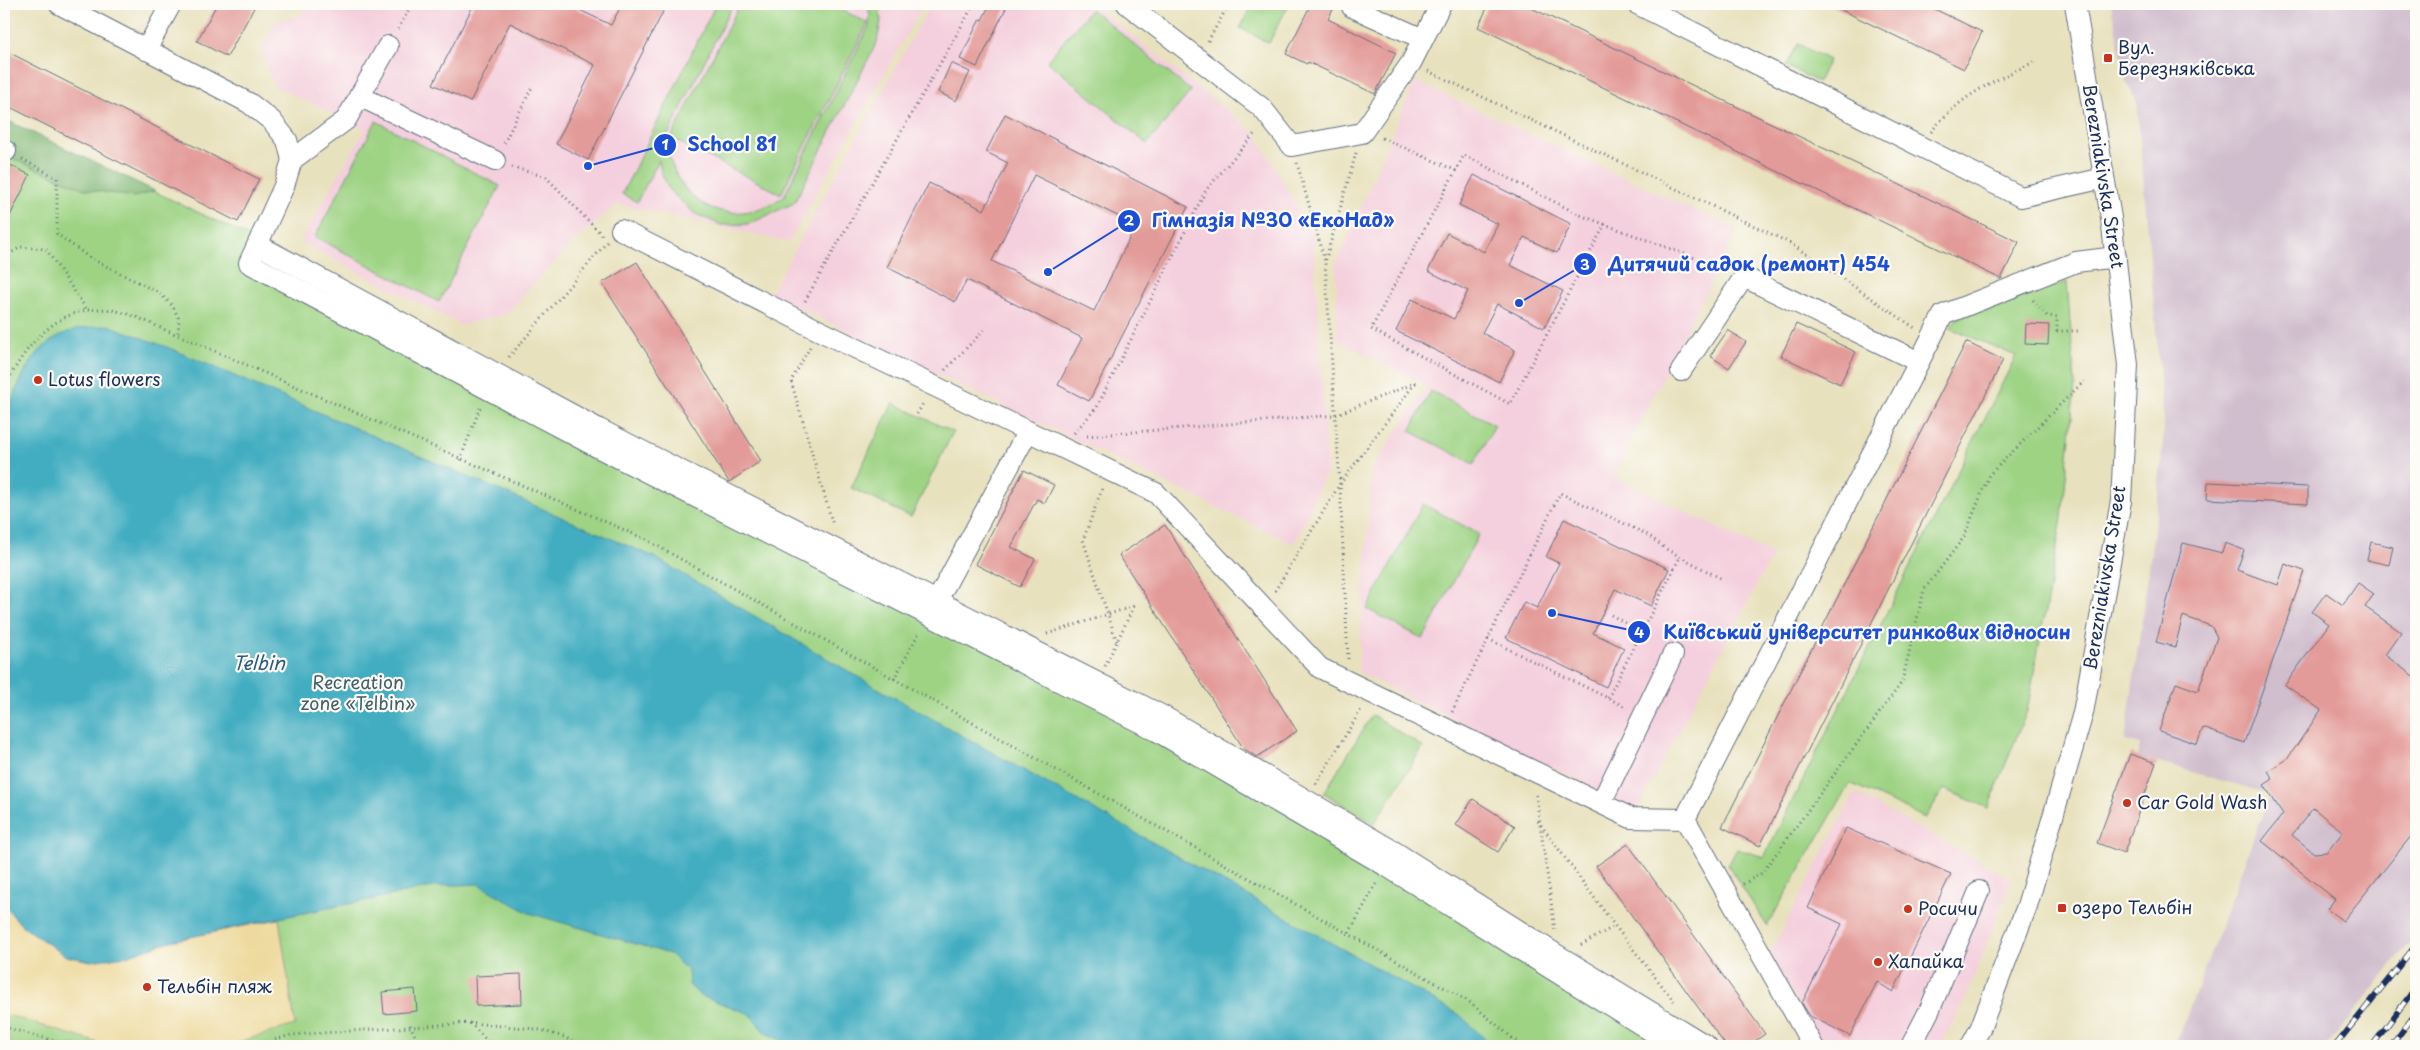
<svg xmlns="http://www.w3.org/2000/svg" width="2420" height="1050" font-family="'Playpen Sans',sans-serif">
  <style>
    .built { fill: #f4cfdd }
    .industrial { fill: #d0bdcd }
    .green { fill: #9ed384; stroke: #5c8171 }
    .forest { fill: #7eb572; stroke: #4c7268 }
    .sand { fill: #eeda9e; stroke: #84847e }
    .water { fill: #42adc1; stroke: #2e6e90 }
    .building { fill: #e39b99; fill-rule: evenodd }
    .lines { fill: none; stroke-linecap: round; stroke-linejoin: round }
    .minor-casing { stroke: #636d7f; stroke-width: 22 }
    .path { stroke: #636d7f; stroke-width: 3; stroke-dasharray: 1 4; stroke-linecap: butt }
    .minor { stroke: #fff; stroke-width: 20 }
    .rail-casing { stroke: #1b2f5e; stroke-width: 5.5 }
    .rail { stroke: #fdfcf7; stroke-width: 4; stroke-dasharray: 11; stroke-linecap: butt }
    .poi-dot { fill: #c8321e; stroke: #fdfcf7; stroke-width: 2 }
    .labels { text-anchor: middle; stroke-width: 4.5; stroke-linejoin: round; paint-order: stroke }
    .poi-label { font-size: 18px; fill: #1b2f5e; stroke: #fdfcf7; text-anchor: start }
    .street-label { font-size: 18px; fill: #1b2f5e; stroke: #fdfcf7 }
    .park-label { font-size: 18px; fill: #426069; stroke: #fdfcf7 }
    .water-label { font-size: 19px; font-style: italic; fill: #295b81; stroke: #fdfcf7 }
    .leader { fill: none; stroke: #1d4ed8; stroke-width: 2 }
    .callout-dot { fill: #1d4ed8; stroke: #fdfcf7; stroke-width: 2 }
    .mark-label { font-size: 15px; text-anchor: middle; font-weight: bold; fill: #fff }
    .callout-label { font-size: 19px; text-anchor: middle; font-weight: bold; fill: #1d4ed8; stroke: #fdfcf7; stroke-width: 4.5; stroke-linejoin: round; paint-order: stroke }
  </style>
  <rect width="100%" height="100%" fill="#fdfcf7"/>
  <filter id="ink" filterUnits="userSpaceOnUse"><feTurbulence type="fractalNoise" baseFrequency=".02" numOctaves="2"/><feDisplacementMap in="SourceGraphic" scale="10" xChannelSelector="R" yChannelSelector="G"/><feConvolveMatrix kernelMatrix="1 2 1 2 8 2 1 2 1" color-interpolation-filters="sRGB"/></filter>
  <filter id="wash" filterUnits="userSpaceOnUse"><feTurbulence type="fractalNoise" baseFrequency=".0096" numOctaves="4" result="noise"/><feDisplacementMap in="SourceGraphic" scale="20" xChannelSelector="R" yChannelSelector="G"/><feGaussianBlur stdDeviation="1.12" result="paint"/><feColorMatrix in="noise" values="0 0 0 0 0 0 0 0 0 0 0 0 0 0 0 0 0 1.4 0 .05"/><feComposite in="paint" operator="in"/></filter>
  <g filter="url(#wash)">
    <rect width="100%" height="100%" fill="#e8e1bd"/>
    <g class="built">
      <polygon points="306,4 924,4 789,242 618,204 576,239 506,314 461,325 300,242 365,129 274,86 261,51 275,21 300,16"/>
      <polygon points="931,4 1092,4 1255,133 1313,234 1327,470 1294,544 770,294"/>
      <polygon points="1415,81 1737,230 1613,476 1773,555 1637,809 1358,672 1372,468 1428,386 1338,341 1336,265"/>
      <polygon points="1855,793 2012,879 1963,1005 1939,1046 1822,1046 1769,955"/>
    </g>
    <polygon class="industrial" points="2111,4 2416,4 2416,935 2327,1046 2173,1046 2182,1029 2270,794 2138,757 2140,745 2125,741 2156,516 2164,428 2137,102 2126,82"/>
    <g class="green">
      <path d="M 716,4 L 733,4 L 667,137 C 670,203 729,234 784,196 L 869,26 L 870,15 L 867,4 L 880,4 L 881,21 L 877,42 L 794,203 L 749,224 L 721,225 L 694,213 L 670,191 L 661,172 L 659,160 L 637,202 L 622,194 Z"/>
      <polygon points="740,4 830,4 868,23 781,194 671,138"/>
      <polygon points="1252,4 1288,6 1269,43 1240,28"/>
      <polygon points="1091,9 1191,91 1147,144 1047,61"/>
      <polygon points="1798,44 1829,60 1818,82 1786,66"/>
      <polygon points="4,120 254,239 570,405 1697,1046 4,1046"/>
      <polygon points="376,121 500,186 439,302 315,237"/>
      <polygon points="2067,282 2075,385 2062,518 2027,711 1988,808 1944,789 1925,818 1850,783 1767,926 1728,865 1737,849 1764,857 2016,356 1950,328 1957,318"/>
      <polygon points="1431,391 1495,425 1474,464 1410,431"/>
      <polygon points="893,403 953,432 911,517 851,488"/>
      <polygon points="1423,504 1479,534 1423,639 1367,609"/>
      <polygon points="1372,715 1423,747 1374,824 1324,793"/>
    </g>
    <polygon class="forest" points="4,119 155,191 134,197 84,189 4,155"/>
    <polygon class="sand" points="4,905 23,927 126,956 171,941 279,919 295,1025 225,1046 108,1046 4,1014"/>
    <path class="water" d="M 108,325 L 172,349 L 654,557 L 872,685 L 1460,1015 L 1492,1046 L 794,1046 L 765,1033 L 750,1014 L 701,996 L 689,985 L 688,971 L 670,954 L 529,913 L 478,884 L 438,886 L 289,916 L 171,941 L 126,956 L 90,961 L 66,956 L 23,927 L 4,905 L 4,421 C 18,384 31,342 74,330 C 84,327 97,327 108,325 Z"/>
    <g id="blocks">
      <g class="building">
        <polygon points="217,4 256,4 227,57 197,41"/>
        <polygon points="474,4 567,4 611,25 622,4 667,4 588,160 556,144 595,65 510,23 470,102 433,84"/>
        <polygon points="990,4 1008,4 977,67 960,59 980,19 982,20"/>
        <polygon points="1311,4 1336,4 1328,19 1396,53 1375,94 1308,62 1307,64 1286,54"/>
        <polygon points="1489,4 1523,4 2019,242 2001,279 1478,27"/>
        <polygon points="1829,4 1924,4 1982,32 1964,69"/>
        <polygon points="4,50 259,179 238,222 4,104"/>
        <polygon points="951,63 970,72 956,101 938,92"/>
        <path d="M 1005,114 L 1188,207 L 1089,401 L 1058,385 L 1082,338 L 967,280 L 955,302 L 887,267 L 929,183 L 984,210 L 1008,163 L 986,152 ZM 1034,175 L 1136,225 L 1094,311 L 992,261 Z"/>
        <polygon points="4,162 30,175 4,228"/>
        <polygon points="1474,175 1571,224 1557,253 1524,237 1510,265 1563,291 1544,328 1497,304 1482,333 1515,350 1499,382 1396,331 1412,299 1454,319 1468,291 1428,271 1447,233 1484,252 1498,224 1459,205"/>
        <polygon points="637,262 761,461 729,482 602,283"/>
        <polygon points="1796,324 1856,352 1840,384 1781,356"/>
        <polygon points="2026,324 2049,325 2048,345 2025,344"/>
        <polygon points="1728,330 1746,342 1729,368 1710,356"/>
        <polygon points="1966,342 2003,360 1760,846 1722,827"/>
        <polygon points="1024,470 1054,485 1045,503 1037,499 1011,547 1035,559 1020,587 975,564"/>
        <polygon points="2208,482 2308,487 2308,504 2207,499"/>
        <polygon points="1564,519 1669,569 1651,606 1615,589 1593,633 1624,648 1606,687 1506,638 1524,602 1537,608 1559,563 1546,557"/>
        <polygon points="1165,525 1297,731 1257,757 1244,749 1119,555"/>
        <polygon points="2371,542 2393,547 2389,565 2367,560"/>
        <polygon points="2183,543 2222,553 2225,543 2244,550 2237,570 2278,585 2285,564 2304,571 2244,743 2203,728 2197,744 2159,731 2176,683 2198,691 2217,637 2211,626 2183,616 2175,647 2156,642"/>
        <path d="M 2358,583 L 2374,594 L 2365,607 L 2401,632 L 2385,655 L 2416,678 L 2416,830 L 2343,921 L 2327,909 L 2335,899 L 2262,841 L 2283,814 L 2264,785 L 2273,779 L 2268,771 L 2288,758 L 2321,710 L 2285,685 L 2329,624 L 2312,612 L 2326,593 L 2343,605 ZM 2313,808 L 2343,832 L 2327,852 L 2314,853 L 2292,835 Z"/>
        <polygon points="2130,754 2156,763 2124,853 2097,843"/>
        <polygon points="1473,799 1515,826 1498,852 1456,825"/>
        <polygon points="1846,828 1951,874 1893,992 1877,982 1850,1036 1810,1016 1802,1003 1842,924 1808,908"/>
        <polygon points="1628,844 1765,1034 1748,1046 1726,1046 1596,866"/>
        <polygon points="521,974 522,1004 476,1006 475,976"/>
        <polygon points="415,989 417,1011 384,1014 382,992"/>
      </g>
    </g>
  </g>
  <g filter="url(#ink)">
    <use href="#blocks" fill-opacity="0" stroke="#636d7f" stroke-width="1"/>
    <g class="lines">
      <defs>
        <g id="minor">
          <polyline points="59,4 249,103 272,121 287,140 292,160 284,186 249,263 591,444 1155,730 1386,866 1675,1046"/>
          <polyline points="1127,4 1262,108 1292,146 1362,133 1411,63 1441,4"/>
          <polyline points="1637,4 2021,197 2104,178"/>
          <polyline points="1352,7 1423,39"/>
          <polyline points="146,50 171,4"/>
          <polyline points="359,96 495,161"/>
          <polyline points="4,150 6,151"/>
          <polyline points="292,160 346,120 388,46"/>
          <polyline points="621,230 818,330 1156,493 1320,668 1631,818 1685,819"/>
          <polyline points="258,245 599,429 1163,716 1395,852 1559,956 1707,1046"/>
          <polyline points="1681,371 1744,277 1917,361"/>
          <polyline points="931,612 1028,431"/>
          <polyline points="1601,803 1673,654"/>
          <polyline points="1813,1046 1685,819 1943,315 2076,262 2116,257"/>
          <polyline points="1911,1046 1930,1009 1979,891"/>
          <polyline points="1971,1046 1980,1029 2027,906 2083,713 2121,501 2128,365 2111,218 2075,4"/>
        </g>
      </defs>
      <use href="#minor" class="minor-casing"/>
      <g class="path">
        <polyline points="398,29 412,4"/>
        <polyline points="1208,41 1229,4"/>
        <polyline points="1428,71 1790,243 1915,328"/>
        <path d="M 1931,132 C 1961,94 1994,81 2036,61"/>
        <polyline points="1382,138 1457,171"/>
        <polyline points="504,143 532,87"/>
        <polyline points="22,159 57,178 57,234 90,258 159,293 172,305 179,319 178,335"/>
        <polyline points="1297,163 1325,261"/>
        <polyline points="512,167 546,177 602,235"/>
        <polyline points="1605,224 1510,404 1371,329 1464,155 1580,215 1727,270"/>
        <polyline points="4,257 21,247 46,249 87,310"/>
        <polyline points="2033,300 2047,316 2057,317 2057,331 2081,331"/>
        <polyline points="805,301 974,4"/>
        <polyline points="810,347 791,381 833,525"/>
        <polyline points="509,357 607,242"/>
        <polyline points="945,370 985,329"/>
        <path d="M 4,389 C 25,343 64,297 121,312 C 140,317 159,328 178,335 L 645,539 L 1468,1001 L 1522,1046"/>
        <polyline points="917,414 924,402"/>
        <polyline points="1074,433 1097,407 1206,190 1256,132"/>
        <polyline points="1087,436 1335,415 1415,383 1340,484 1348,659"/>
        <polyline points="460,460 480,408"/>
        <polyline points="1102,489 1083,540 1117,642"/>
        <polyline points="1275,591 1340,484 1325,262 1356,153"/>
        <polyline points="1611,615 1642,632"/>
        <polyline points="1047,634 1134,606"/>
        <polyline points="1488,639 1626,707"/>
        <polyline points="1105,666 1134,606"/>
        <polyline points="894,679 920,631"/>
        <polyline points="1608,698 1680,557"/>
        <polyline points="1452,712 1560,493 1648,535 1666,549 1722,579"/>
        <polyline points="1316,784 1362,708"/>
        <polyline points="1536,795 1555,930"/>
        <polyline points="1538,821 1615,926 1674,1001"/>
        <polyline points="1743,884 1762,873 1902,682 1924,590 1964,537 1989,475 2084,381"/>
        <polyline points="1349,933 1376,884"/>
        <polyline points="1581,945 1615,926"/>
        <polyline points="470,1023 492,1046"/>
        <polyline points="410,1025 420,1046"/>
        <polyline points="4,1027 73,1046"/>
        <polyline points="251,1046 291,1035 470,1023 536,1029 564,1037 582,1046"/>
        <polyline points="410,1046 414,1037"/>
      </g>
      <use href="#minor" class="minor"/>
      <defs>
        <g id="rail">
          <polyline points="2335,1046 2416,945"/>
          <polyline points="2372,1046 2416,987"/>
          <polyline points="2391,1046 2416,1013"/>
        </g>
      </defs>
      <use href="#rail" class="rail-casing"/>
      <use href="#rail" class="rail"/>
    </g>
  </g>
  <g class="poi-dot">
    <rect x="2103" y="53" width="10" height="10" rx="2.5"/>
    <circle cx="38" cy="380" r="5"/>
    <circle cx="2127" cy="803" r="5"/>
    <rect x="2057" y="903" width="10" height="10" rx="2.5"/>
    <circle cx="1908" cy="909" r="5"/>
    <circle cx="1878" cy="962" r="5"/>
    <circle cx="147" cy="987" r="5"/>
  </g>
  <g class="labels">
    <g class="poi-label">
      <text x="2118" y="54">Вул.<tspan x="2118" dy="21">Березняківська</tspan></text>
      <text x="48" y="386">Lotus flowers</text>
      <text x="2137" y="809">Car Gold Wash</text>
      <text x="2072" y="914">озеро Тельбін</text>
      <text x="1918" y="915">Росичи</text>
      <text x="1888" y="968">Хапайка</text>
      <text x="157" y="993">Тельбін пляж</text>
    </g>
    <g class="street-label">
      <text transform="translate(2103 176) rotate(81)" y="6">Berezniakivska Street</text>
      <text transform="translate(2105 578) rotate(-81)" y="6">Berezniakivska Street</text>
    </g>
    <g class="park-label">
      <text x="358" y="689">Recreation<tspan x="358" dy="21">zone «Telbin»</tspan></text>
    </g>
    <g class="water-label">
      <text x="259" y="670">Telbin</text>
    </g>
  </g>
  <path class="leader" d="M588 166L665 145M1048 272L1129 221M1519 303L1585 264M1552 613L1639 632"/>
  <g class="callout-dot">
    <circle cx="588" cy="166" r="5"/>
    <circle cx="1048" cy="272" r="5"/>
    <circle cx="1519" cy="303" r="5"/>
    <circle cx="1552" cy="613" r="5"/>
    <circle cx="665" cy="145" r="12"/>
    <circle cx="1129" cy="221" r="12"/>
    <circle cx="1585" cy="264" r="12"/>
    <circle cx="1639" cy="632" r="12"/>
  </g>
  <g class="mark-label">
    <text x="665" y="150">1</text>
    <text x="1129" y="226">2</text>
    <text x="1585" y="270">3</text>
    <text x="1639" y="638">4</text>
  </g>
  <g class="callout-label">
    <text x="732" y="151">School 81</text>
    <text x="1273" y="227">Гімназія №30 «ЕкоНад»</text>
    <text x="1749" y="271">Дитячий садок (ремонт) 454</text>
    <text x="1867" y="639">Київський університет ринкових відносин</text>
  </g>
  <rect width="2420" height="1050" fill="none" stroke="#fdfcf7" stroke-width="20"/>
</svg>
